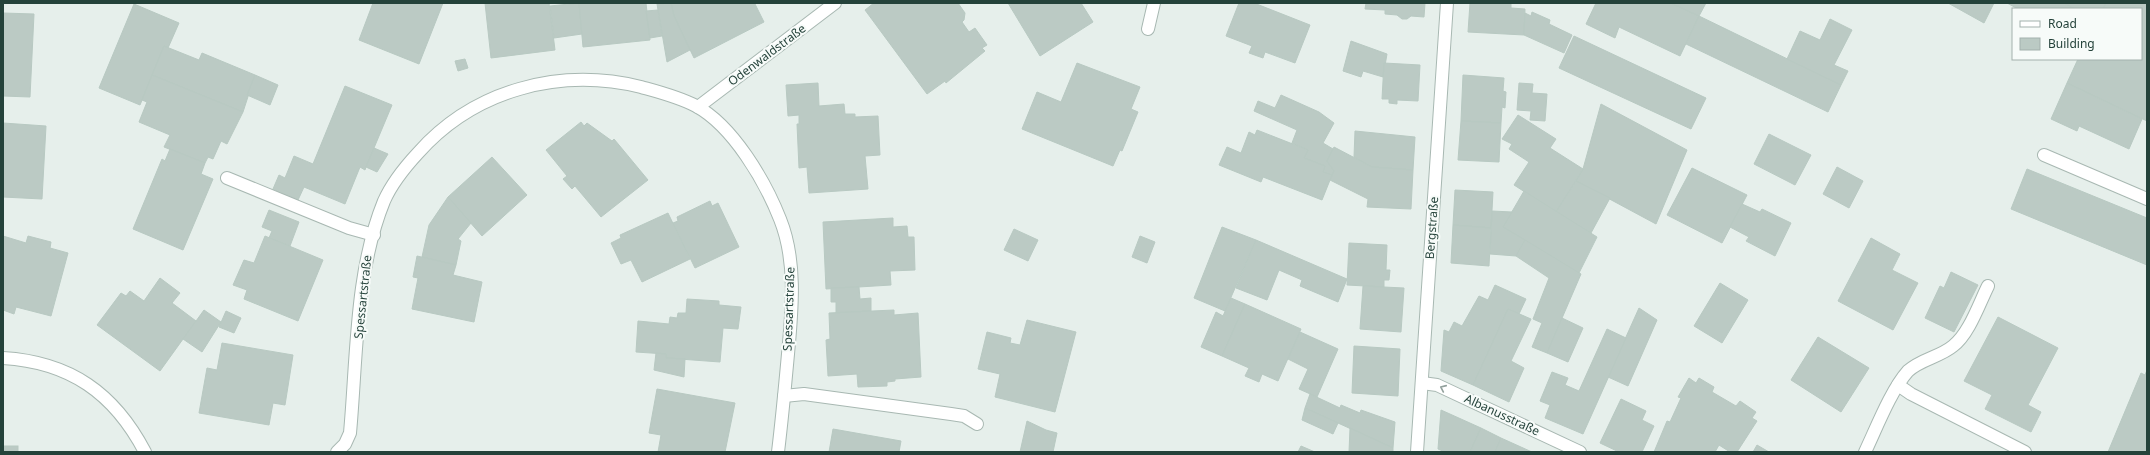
<svg xmlns="http://www.w3.org/2000/svg" width="2150" height="455" font-family="'Noto Sans',sans-serif">
  <style>
    .building { fill: #bbcac4; stroke: #b8c9c2 }
    .lines { fill: none; stroke-linecap: round; stroke-linejoin: round }
    .minor-casing { stroke: #a8b8b2; stroke-width: 14 }
    .minor { stroke: #fff; stroke-width: 12 }
    .oneway { stroke: #92a09c }
    .labels { text-anchor: middle; stroke-width: 4; stroke-linejoin: round; paint-order: stroke }
    .street-label { font-size: 12px; fill: #24423a; stroke: #f7fbf9 }
  </style>
  <rect width="100%" height="100%" fill="#e6efeb"/>
  <g class="building">
    <polygon points="373,3 443,3 419,64 359,40"/>
    <polygon points="485,3 549,3 555,50 491,58"/>
    <polygon points="579,3 582,34 554,38 550,6"/>
    <polygon points="579,3 646,3 650,40 583,47"/>
    <polygon points="671,3 757,3 755,4 764,22 694,58 674,16"/>
    <polygon points="671,3 674,16 690,50 667,62 657,4"/>
    <polygon points="874,3 958,3 965,13 964,20 962,22 969,32 975,28 987,45 982,48 985,51 946,83 945,81 927,94 865,10"/>
    <polygon points="1008,3 1081,3 1093,22 1040,56"/>
    <polygon points="1239,3 1254,3 1310,25 1295,63 1265,52 1263,58 1249,53 1252,46 1226,36"/>
    <polygon points="1366,3 1425,3 1424,17 1411,16 1407,19 1402,19 1397,15 1385,14 1385,10 1365,9"/>
    <polygon points="1470,3 1511,3 1511,8 1525,9 1524,35 1468,32"/>
    <polygon points="1596,3 1671,3 1699,16 1680,56 1619,27 1615,38 1586,24"/>
    <polygon points="1671,3 1706,3 1699,16"/>
    <polygon points="1948,3 1994,3 1984,23"/>
    <polygon points="2007,3 2064,3 2075,9 2018,9"/>
    <polygon points="2064,3 2106,3 2103,9 2075,9"/>
    <polygon points="2106,3 2147,3 2147,121 2067,83 2078,59 2141,59 2141,9 2103,9"/>
    <polygon points="134,4 179,23 168,48 164,46 140,105 99,88"/>
    <polygon points="658,10 662,36 650,38 646,11"/>
    <polygon points="1532,12 1550,20 1549,24 1572,35 1564,53 1524,35 1525,13 1531,16"/>
    <polygon points="3,13 34,14 30,97 3,96"/>
    <polygon points="1699,16 1841,85 1828,112 1686,44"/>
    <polygon points="1830,19 1852,30 1834,65 1848,71 1841,85 1787,59 1800,31 1820,40"/>
    <polygon points="1574,36 1706,98 1691,129 1559,68"/>
    <polygon points="1351,41 1387,54 1383,77 1363,71 1361,77 1343,71"/>
    <polygon points="164,46 199,60 202,53 255,75 243,112 152,75"/>
    <polygon points="465,59 468,68 458,71 455,61"/>
    <polygon points="1077,63 1140,87 1131,109 1138,112 1122,151 1120,150 1113,166 1022,129 1037,92 1061,102"/>
    <polygon points="1384,63 1420,65 1418,101 1397,100 1397,104 1389,103 1389,99 1382,99"/>
    <polygon points="152,75 243,112 227,144 221,141 213,159 208,157 205,163 164,147 170,135 139,122 147,102 142,100"/>
    <polygon points="255,75 278,85 270,105 247,95"/>
    <polygon points="1463,75 1504,78 1503,91 1506,92 1505,108 1502,107 1501,123 1461,121"/>
    <polygon points="818,83 819,106 844,104 845,114 855,114 855,117 878,116 880,155 865,156 868,189 809,193 807,167 799,168 797,124 799,124 799,115 788,116 786,85"/>
    <polygon points="1519,83 1533,84 1532,93 1547,94 1545,121 1530,120 1531,111 1517,110"/>
    <polygon points="2067,83 2142,119 2129,149 2079,126 2077,131 2051,119"/>
    <polygon points="345,86 392,105 366,167 365,170 360,167 345,204 304,187 298,200 273,189 279,175 285,178 294,156 313,164"/>
    <polygon points="1281,95 1319,112 1334,123 1323,143 1333,149 1327,161 1334,171 1332,175 1323,172 1325,166 1304,158 1308,150 1292,143 1297,130 1254,111 1258,101 1275,108"/>
    <polygon points="1601,104 1687,150 1656,224 1576,181 1583,169"/>
    <polygon points="1518,115 1556,139 1550,148 1583,169 1556,212 1514,185 1529,162 1509,149 1512,144 1502,139"/>
    <polygon points="1461,121 1501,123 1499,162 1458,160"/>
    <polygon points="581,122 584,126 587,123 612,141 614,139 648,180 601,217 575,186 572,189 563,179 567,176 546,150"/>
    <polygon points="3,123 46,126 42,199 3,197"/>
    <polygon points="1257,130 1308,150 1304,158 1325,166 1323,172 1332,175 1322,200 1263,177 1261,182 1219,165 1227,147 1241,153 1249,132 1255,135"/>
    <polygon points="1355,131 1415,137 1413,170 1372,167 1354,157"/>
    <polygon points="1769,134 1811,155 1795,185 1754,164"/>
    <polygon points="1334,147 1372,167 1413,170 1411,209 1367,207 1368,199 1330,180 1334,171 1327,161"/>
    <polygon points="374,148 388,154 377,172 366,167"/>
    <polygon points="170,149 205,163 201,174 213,179 183,250 133,229 162,159 165,161"/>
    <polygon points="492,157 527,195 482,236 448,197"/>
    <polygon points="1837,167 1863,181 1849,208 1823,194"/>
    <polygon points="1692,168 1747,195 1722,243 1667,215"/>
    <polygon points="2027,169 2147,218 2147,265 2011,209"/>
    <polygon points="1576,181 1610,198 1591,233 1556,212"/>
    <polygon points="1455,190 1493,192 1491,228 1453,225"/>
    <polygon points="1524,191 1597,237 1579,273 1503,227"/>
    <polygon points="448,197 471,223 458,239 461,241 456,265 422,257 429,225"/>
    <polygon points="710,201 712,206 718,203 739,247 695,268 673,223 678,221 677,217"/>
    <polygon points="1742,204 1760,212 1762,209 1791,223 1775,256 1746,241 1749,237 1730,227"/>
    <polygon points="269,210 299,222 290,246 269,238 272,231 262,227"/>
    <polygon points="1492,211 1512,212 1503,227 1525,240 1516,256 1490,254"/>
    <polygon points="668,213 690,259 642,282 631,260 621,264 611,243 621,238 620,235"/>
    <polygon points="893,218 893,227 907,226 908,237 914,237 915,270 890,271 891,285 826,289 823,222"/>
    <polygon points="1453,225 1491,228 1489,266 1451,263"/>
    <polygon points="1222,227 1256,240 1225,311 1194,298"/>
    <polygon points="1014,229 1038,240 1028,261 1004,250"/>
    <polygon points="3,236 26,243 28,236 51,242 50,248 68,253 51,316 16,307 14,314 3,310"/>
    <polygon points="265,236 323,260 298,321 244,299 247,290 233,285 244,260 254,263"/>
    <polygon points="1140,236 1155,242 1147,263 1132,257"/>
    <polygon points="1871,238 1900,254 1892,270 1918,283 1893,330 1838,301"/>
    <polygon points="1256,240 1347,279 1338,302 1300,286 1302,280 1279,270 1267,300 1236,288"/>
    <polygon points="1525,240 1581,274 1547,353 1532,347 1542,323 1533,319 1549,278 1516,256"/>
    <polygon points="1349,243 1387,245 1386,270 1390,270 1389,280 1384,280 1384,287 1347,285"/>
    <polygon points="417,256 456,265 453,275 482,282 474,322 412,309 418,278 413,277"/>
    <polygon points="1951,272 1978,285 1954,332 1925,318 1940,286 1944,288"/>
    <polygon points="160,278 180,293 172,303 196,321 160,371 97,325 121,293 126,296 130,291 144,301"/>
    <polygon points="1720,283 1748,300 1722,343 1694,326"/>
    <polygon points="1495,285 1526,299 1519,314 1508,309 1473,385 1441,371 1444,330 1449,332 1454,322 1462,326 1479,296 1488,300"/>
    <polygon points="1363,286 1404,288 1401,332 1360,329"/>
    <polygon points="859,287 860,299 871,298 871,311 836,313 836,302 831,302 831,288"/>
    <polygon points="1231,298 1245,304 1222,356 1201,347 1216,312 1223,316"/>
    <polygon points="687,299 719,301 719,305 741,307 738,329 723,328 720,362 666,358 666,354 636,352 638,321 669,324 670,317 677,318 678,313 686,313"/>
    <polygon points="1245,304 1301,329 1278,381 1262,374 1259,382 1245,376 1249,368 1222,356"/>
    <polygon points="1639,308 1657,320 1628,386 1608,377"/>
    <polygon points="1508,309 1531,319 1511,361 1524,368 1509,402 1473,385"/>
    <polygon points="204,310 221,322 202,352 183,339"/>
    <polygon points="894,310 894,315 918,313 921,377 895,379 895,381 887,382 887,386 858,387 857,374 828,376 826,340 830,339 829,313"/>
    <polygon points="226,311 241,318 234,333 219,327"/>
    <polygon points="1998,317 2058,348 2028,405 2041,412 2031,432 1985,409 1992,395 1964,381"/>
    <polygon points="1562,318 1583,328 1568,362 1547,353"/>
    <polygon points="1027,320 1076,332 1055,412 995,397 1000,374 978,369 987,332 1011,338 1010,343 1020,345"/>
    <polygon points="1607,329 1626,338 1583,434 1545,418 1550,405 1540,401 1552,372 1568,378 1565,385 1579,391"/>
    <polygon points="1300,332 1338,349 1317,397 1299,389 1308,369 1288,359"/>
    <polygon points="1818,337 1869,368 1841,412 1791,380"/>
    <polygon points="222,343 293,355 285,405 273,403 269,425 199,413 207,368 217,370"/>
    <polygon points="1354,346 1400,349 1398,396 1352,393"/>
    <polygon points="656,353 666,354 666,358 685,359 684,377 654,370"/>
    <polygon points="2147,370 2147,452 2108,452 2141,373 2145,375"/>
    <polygon points="1689,378 1696,383 1699,378 1714,387 1712,392 1736,406 1740,401 1756,412 1752,418 1757,421 1737,452 1730,452 1719,445 1715,452 1654,452 1667,421 1670,422 1681,398 1678,397"/>
    <polygon points="657,389 735,403 725,452 658,452 661,435 649,433"/>
    <polygon points="1310,394 1340,408 1341,405 1360,413 1361,410 1395,422 1393,448 1305,408"/>
    <polygon points="1621,399 1646,411 1642,420 1654,426 1642,452 1619,452 1600,443"/>
    <polygon points="1305,408 1338,423 1333,434 1302,420"/>
    <polygon points="1441,410 1481,428 1470,452 1445,452 1438,449"/>
    <polygon points="1027,421 1046,430 1057,433 1053,452 1020,452"/>
    <polygon points="1350,428 1393,448 1393,452 1349,452"/>
    <polygon points="1481,428 1501,438 1495,452 1470,452"/>
    <polygon points="833,429 901,441 899,452 829,452"/>
    <polygon points="1501,438 1532,452 1495,452"/>
    <polygon points="1757,445 1769,452 1753,452"/>
    <rect x="3" y="446" width="15" height="6"/>
    <polygon points="1301,446 1315,452 1298,452"/>
  </g>
  <g class="lines">
    <defs>
      <g id="minor">
        <polyline points="1148,29 1154,3"/>
        <polyline points="698,107 835,3"/>
        <polyline points="2044,155 2147,199"/>
        <polyline points="227,178 349,228 374,235"/>
        <path d="M 3,358 C 70,362 114,393 145,452"/>
        <polyline points="1422,383 1437,385 1580,452"/>
        <polyline points="1898,385 1911,394 2025,452"/>
        <polyline points="784,396 804,394 951,414 964,416 977,424"/>
        <path d="M 337,452 L 345,444 L 350,433 C 357,357 355,272 384,201 C 392,183 405,167 418,153 C 474,90 559,67 641,87 C 659,92 679,97 696,106 C 733,126 765,181 780,219 C 797,261 792,310 788,354 C 785,387 782,419 778,452"/>
        <polyline points="1417,452 1447,3"/>
        <path d="M 1865,452 C 1876,429 1891,390 1908,371 C 1921,359 1940,357 1953,346 C 1969,334 1979,304 1988,286"/>
      </g>
    </defs>
    <use href="#minor" class="minor-casing"/>
    <use href="#minor" class="minor"/>
  </g>
  <defs><path id="oneway-chevron" d="M-2-3.5L2.5 0L-2 3.5" fill="none" stroke-width="1.6" stroke-linecap="round" stroke-linejoin="round"/></defs>
  <use class="oneway" href="#oneway-chevron" transform="translate(1443 388) rotate(-156)"/>
  <g class="labels">
    <g class="street-label">
      <text transform="translate(767 55) rotate(-37)" y="4">Odenwaldstraße</text>
      <text transform="translate(1432 228) rotate(-86)" y="4">Bergstraße</text>
      <text transform="translate(363 297) rotate(-84)" y="4">Spessartstraße</text>
      <text transform="translate(789 309) rotate(-88)" y="4">Spessartstraße</text>
      <text transform="translate(1502 415) rotate(25)" y="4">Albanusstraße</text>
    </g>
  </g>
  <rect width="2150" height="455" fill="none" stroke="#24423a" stroke-width="8"/>
  <rect x="2012" y="8" width="130" height="52" fill="#f7fbf9" stroke="#a3b1ad"/>
  <rect x="2020" y="21" width="20" height="6" fill="#ffffff" stroke="#a3b1ad"/>
  <text x="2048" y="28" font-size="12" fill="#24423a">Road</text>
  <rect x="2020" y="38" width="20" height="12" fill="#bbcac4" stroke="#a3b1ad"/>
  <text x="2048" y="48" font-size="12" fill="#24423a">Building</text>
</svg>
